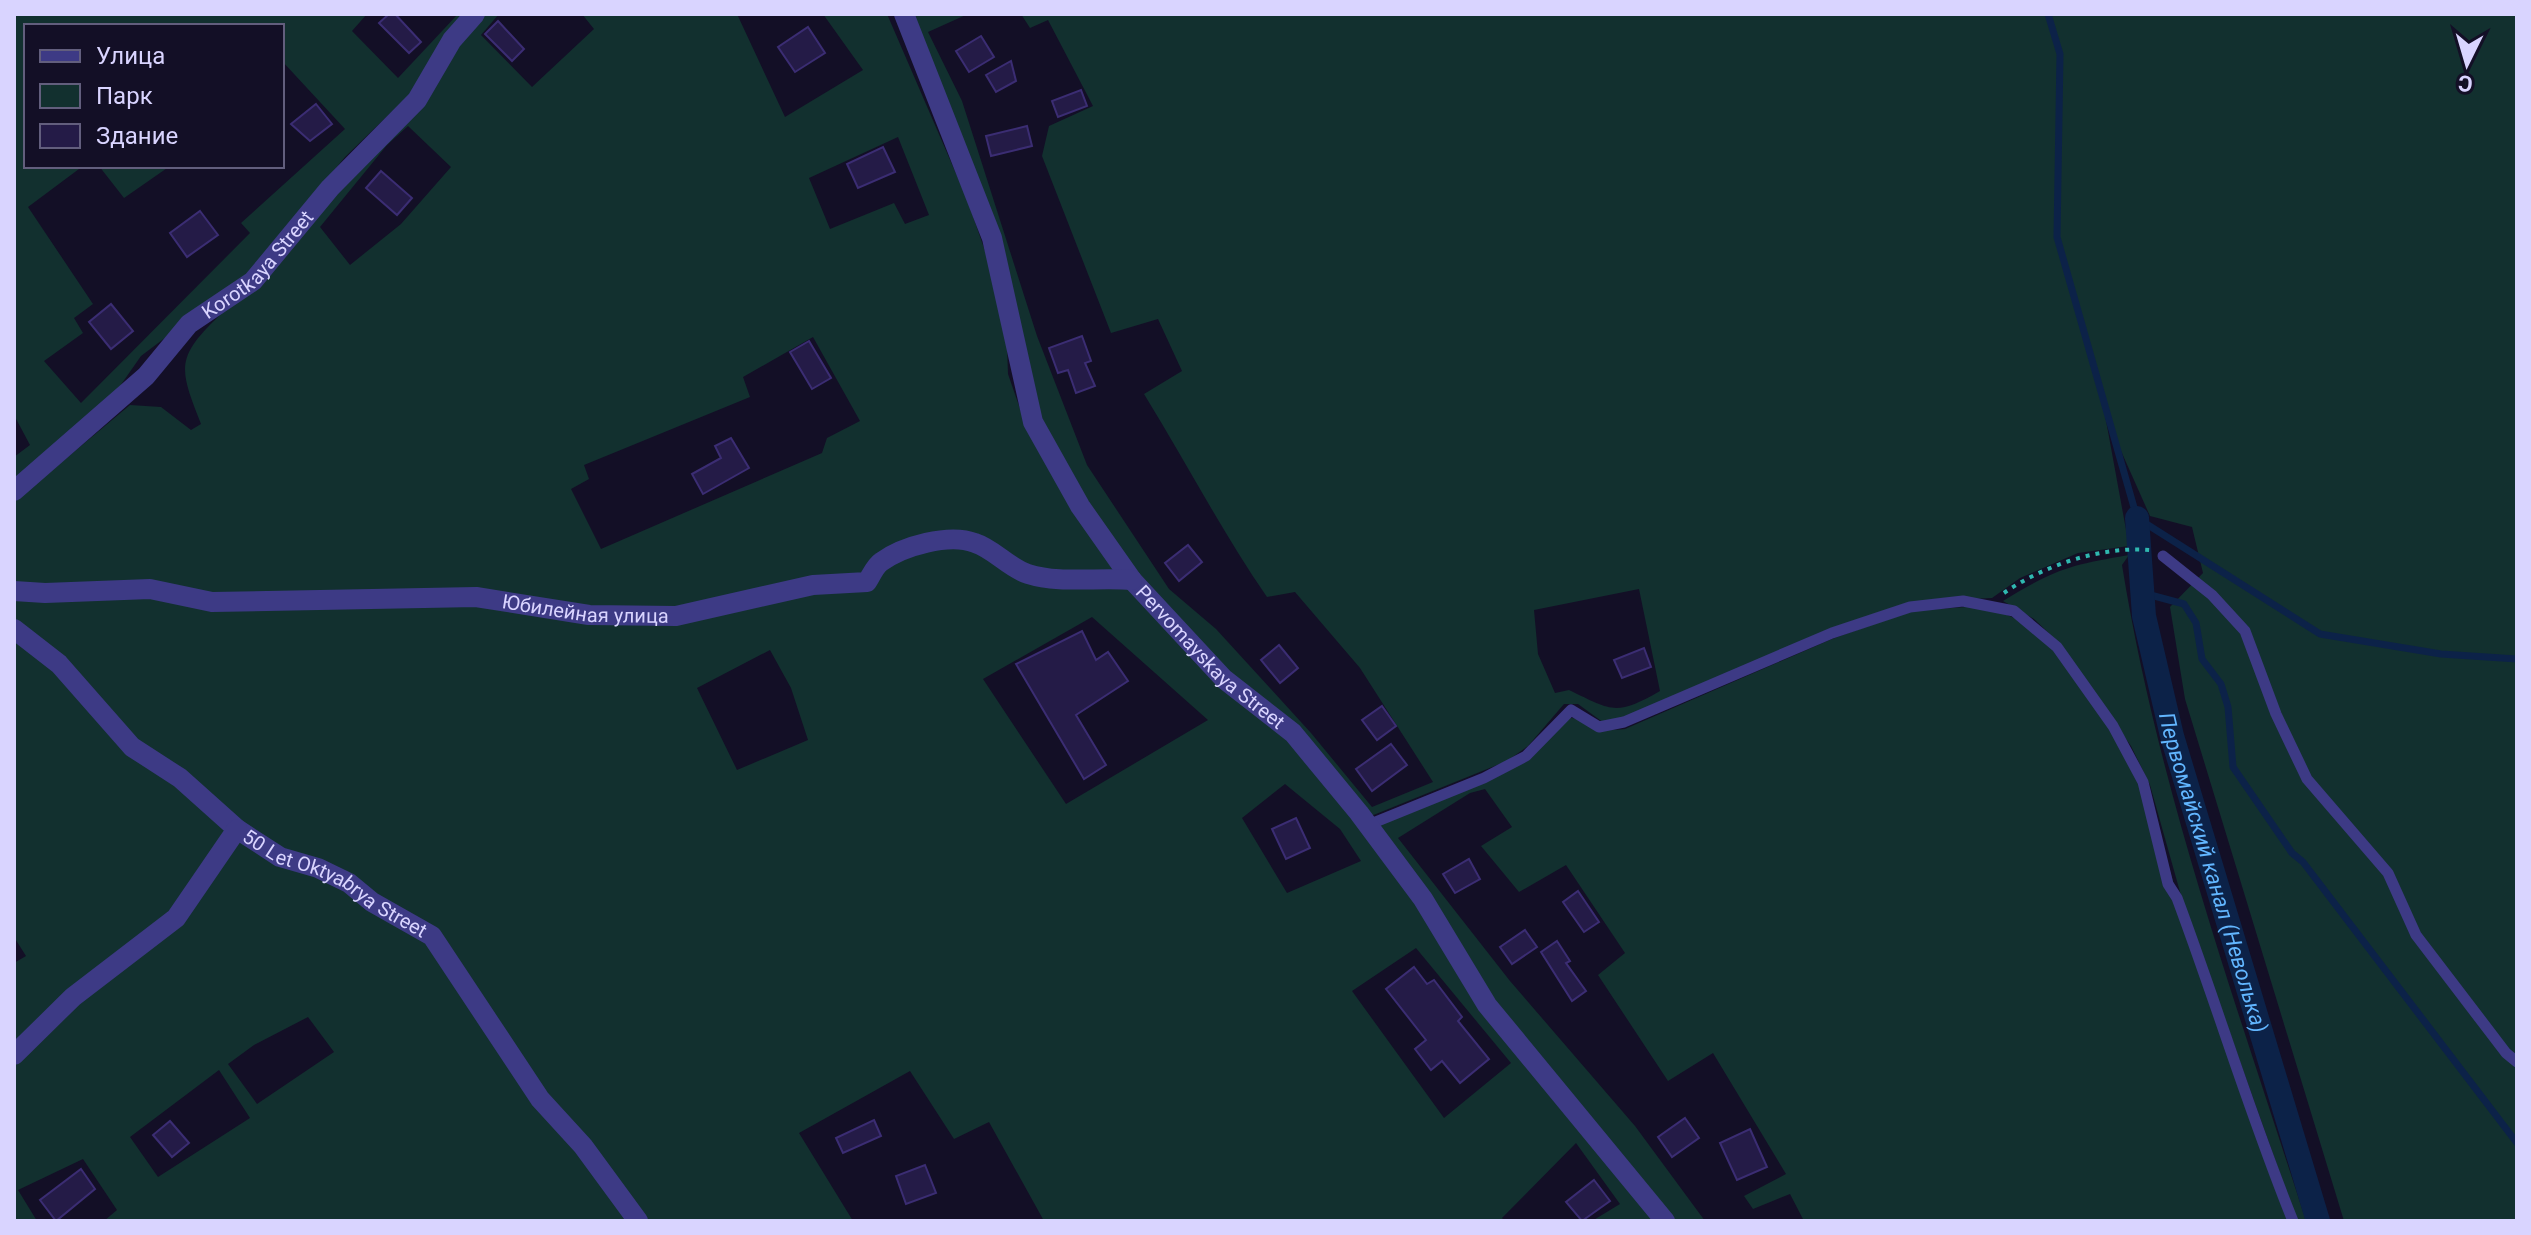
<svg xmlns="http://www.w3.org/2000/svg" width="2531" height="1235" font-family="Roboto,sans-serif">
  <style>
    .green { fill: #12302f; fill-rule: evenodd }
    .lines { fill: none; stroke-linecap: round; stroke-linejoin: round }
    .stream { stroke: #0c2248; stroke-width: 7 }
    .canal { stroke: #0c2248; stroke-width: 24 }
    .building { fill: #241b47; stroke: #3b2d73; stroke-width: 2 }
    .path { stroke: #2fb8b0; stroke-width: 4; stroke-dasharray: 4 6; stroke-linecap: butt }
    .lane { stroke: #3d3a85; stroke-width: 11 }
    .street { stroke: #3d3a85; stroke-width: 20 }
    .labels { text-anchor: middle; stroke-width: 6; stroke-linejoin: round; paint-order: stroke }
    .street-label { font-size: 20px; fill: #d9d4ff; stroke: #130f26 }
    .water-label { font-size: 22px; font-style: italic; fill: #62b6ff; stroke: #130f26 }
  </style>
  <rect width="100%" height="100%" fill="#130f26"/>
  <g class="green">
    <path d="M 14,14 L 367,14 L 352,31 L 398,78 L 458,14 L 467,14 L 411,93 L 345,157 L 257,264 L 235,285 L 141,356 L 113,396 L 14,480 L 14,457 L 30,445 L 14,415 ZM 26,26 L 282,26 L 282,61 L 345,129 L 241,223 L 250,233 L 81,403 L 44,361 L 83,333 L 74,318 L 93,304 L 28,207 L 83,166 L 26,166 Z"/>
    <path d="M 485,14 L 499,14 L 481,35 L 532,87 L 594,29 L 582,14 L 737,14 L 785,117 L 863,70 L 823,14 L 887,14 L 967,199 L 993,274 L 1007,346 L 1008,374 L 1026,426 L 1077,516 L 1303,754 L 1658,1221 L 1592,1221 L 1620,1204 L 1576,1143 L 1502,1218 L 1505,1221 L 1044,1221 L 989,1122 L 954,1139 L 910,1071 L 799,1133 L 853,1221 L 104,1221 L 117,1210 L 83,1159 L 18,1190 L 37,1221 L 14,1221 L 14,963 L 26,956 L 14,937 L 14,502 L 130,405 L 161,407 L 191,430 L 201,424 C 179,368 175,358 220,315 ZM 408,126 L 451,167 L 401,224 L 350,265 L 320,227 L 387,145 ZM 898,137 L 929,215 L 905,224 L 894,203 L 830,229 L 809,178 ZM 813,337 L 860,421 L 827,438 L 822,453 L 601,549 L 571,489 L 589,479 L 584,465 L 750,397 L 743,377 ZM 1092,617 L 1208,720 L 1066,804 L 983,679 ZM 770,650 L 791,688 L 808,740 L 737,770 L 697,688 ZM 1285,784 L 1340,829 L 1361,861 L 1287,893 L 1242,818 ZM 1416,948 L 1511,1063 L 1444,1118 L 1352,991 ZM 308,1017 L 334,1052 L 257,1104 L 228,1064 L 254,1045 ZM 219,1070 L 250,1118 L 158,1177 L 130,1137 Z"/>
    <path d="M 910,14 L 968,14 L 928,32 L 962,101 L 1037,336 L 1087,465 L 1169,589 L 1216,629 L 1311,733 L 1372,807 L 1433,782 L 1360,668 L 1295,592 L 1267,597 C 1222,532 1186,462 1144,394 L 1182,371 L 1158,319 L 1111,333 L 1042,156 L 1049,126 L 1093,106 L 1048,20 L 1030,28 L 1021,14 L 2517,14 L 2517,1221 L 2344,1221 L 2185,699 L 2170,607 L 2203,573 L 2192,527 L 2150,516 L 2105,415 L 2129,546 L 2078,553 L 2020,578 L 1992,598 L 1927,601 L 1626,717 L 1604,723 L 1578,704 L 1564,704 L 1528,746 L 1507,761 L 1371,816 L 1227,676 L 1138,574 L 1085,501 L 1040,419 ZM 1639,589 L 1660,691 C 1615,717 1611,710 1569,690 L 1555,693 L 1538,654 L 1534,610 Z"/>
    <polygon points="99,166 170,166 124,198"/>
    <path d="M 2129,555 L 2122,565 C 2158,789 2237,1006 2306,1221 L 2297,1221 L 2182,899 L 2150,785 L 2131,746 L 2055,639 L 2034,619 L 2003,601 C 2055,569 2070,565 2129,555 Z"/>
    <path d="M 1980,606 C 1996,611 2011,615 2025,624 C 2069,653 2114,733 2138,780 C 2156,817 2166,861 2179,900 C 2215,1007 2245,1116 2288,1221 L 1804,1221 L 1790,1194 L 1753,1209 L 1744,1196 L 1786,1174 L 1713,1053 L 1668,1081 L 1598,975 L 1625,953 L 1566,865 L 1519,892 L 1481,846 L 1512,827 L 1485,789 L 1470,793 L 1398,838 L 1510,981 L 1635,1126 L 1705,1221 L 1672,1221 L 1491,1001 L 1377,825 L 1528,761 L 1569,718 C 1589,717 1596,733 1625,729 L 1832,639 L 1910,611 Z"/>
  </g>
  <g class="lines">
    <g class="stream">
      <polyline points="2048,14 2060,54 2057,237 2137,518 2320,634 2441,654 2517,659"/>
      <polyline points="2143,593 2184,604 2196,623 2202,659 2221,684 2228,707 2233,767 2292,853 2303,862 2517,1143"/>
    </g>
    <path class="canal" id="s1" d="M 2137,518 L 2144,616 L 2172,736 L 2318,1221"/>
  </g>
  <g class="building">
    <polygon points="389,14 395,14 421,42 409,53 379,23"/>
    <polygon points="498,21 524,49 512,61 485,34"/>
    <polygon points="808,27 825,53 795,72 778,47"/>
    <polygon points="981,36 994,57 969,72 956,51"/>
    <polygon points="1011,61 1016,81 996,92 986,75"/>
    <polygon points="1081,90 1087,106 1058,117 1052,101"/>
    <polygon points="316,104 332,124 310,141 291,124"/>
    <polygon points="1027,126 1032,146 991,156 986,136"/>
    <polygon points="883,147 895,172 858,188 847,164"/>
    <polygon points="381,171 412,198 397,215 366,188"/>
    <polygon points="200,211 218,235 187,257 170,233"/>
    <polygon points="111,304 133,331 111,349 89,322"/>
    <polygon points="1082,336 1091,361 1085,363 1095,386 1076,393 1068,370 1058,373 1049,348"/>
    <polygon points="809,341 831,378 812,389 790,352"/>
    <polygon points="731,438 749,468 703,494 692,474 721,458 715,446"/>
    <polygon points="1188,545 1202,562 1179,581 1165,563"/>
    <polygon points="1082,631 1096,660 1108,652 1128,681 1076,715 1106,765 1084,779 1016,664"/>
    <polygon points="1279,645 1298,668 1280,683 1261,660"/>
    <polygon points="1644,648 1651,667 1622,678 1614,660"/>
    <polygon points="1382,706 1396,726 1377,740 1362,720"/>
    <polygon points="1391,744 1407,765 1372,791 1356,769"/>
    <polygon points="1296,818 1310,848 1286,859 1272,829"/>
    <polygon points="1469,859 1480,879 1455,893 1443,874"/>
    <polygon points="1578,891 1599,922 1584,932 1563,902"/>
    <polygon points="1525,930 1537,947 1512,964 1500,947"/>
    <polygon points="1557,941 1570,961 1566,963 1586,991 1572,1001 1541,952"/>
    <polygon points="1414,967 1427,984 1434,980 1462,1017 1458,1021 1489,1059 1460,1083 1442,1061 1431,1070 1415,1049 1426,1040 1386,989"/>
    <polygon points="1685,1118 1699,1138 1672,1157 1658,1137"/>
    <polygon points="874,1120 881,1136 843,1153 836,1138"/>
    <polygon points="170,1121 189,1143 172,1157 153,1135"/>
    <polygon points="1750,1129 1767,1167 1737,1180 1720,1143"/>
    <polygon points="925,1165 936,1193 906,1204 896,1176"/>
    <polygon points="81,1169 95,1189 56,1221 40,1200"/>
    <polygon points="1594,1180 1610,1201 1582,1221 1566,1202"/>
  </g>
  <g class="lines">
    <path class="path" d="M 2004,593 C 2044,565 2102,546 2150,550"/>
    <g class="lane">
      <polyline points="2163,556 2212,595 2245,631 2276,714 2307,779 2388,873 2416,935 2506,1053 2517,1062"/>
      <path d="M 1368,825 L 1484,778 L 1526,756 L 1571,710 L 1599,727 L 1624,722 L 1832,633 L 1910,607 L 1963,601 L 2014,611 L 2057,647 L 2113,726 L 2143,782 L 2168,884 L 2177,898 C 2217,1005 2250,1115 2293,1221"/>
    </g>
    <g class="street">
      <path id="s2" d="M 904,14 L 992,238 L 1033,422 L 1080,506 L 1132,580 L 1224,679 L 1293,733 L 1359,813 L 1423,899 L 1487,1005 L 1665,1221"/>
      <path id="s3" d="M 14,491 L 146,376 L 189,324 L 253,281 L 330,188 L 417,100 L 452,40 L 475,14"/>
      <path id="s4" d="M 14,591 L 45,593 L 150,589 L 212,602 L 476,597 L 589,615 L 676,616 L 813,585 L 867,582 C 871,576 875,566 881,562 C 903,546 949,533 975,543 C 994,549 1009,568 1028,574 C 1059,584 1099,577 1132,580"/>
      <path id="s5" d="M 14,629 L 59,664 L 132,747 L 180,778 L 237,829 L 280,857 L 318,868 L 349,883 L 372,902 L 432,936 L 540,1099 L 583,1146 L 638,1221"/>
      <polyline points="14,1055 73,997 176,918 237,829"/>
    </g>
  </g>
  <g class="labels">
    <g class="street-label">
      <text dy="7" stroke="none"><textPath href="#s3" startOffset="334">Korotkaya Street</textPath></text>
      <text dy="7" stroke="none"><textPath href="#s4" startOffset="574">Юбилейная улица</textPath></text>
      <text dy="7" stroke="none"><textPath href="#s2" startOffset="726">Pervomayskaya Street</textPath></text>
      <text dy="7" stroke="none"><textPath href="#s5" startOffset="414">50 Let Oktyabrya Street</textPath></text>
    </g>
    <g class="water-label">
      <text dy="8" stroke="none"><textPath href="#s1" startOffset="364">Первомайский канал (Неволька)</textPath></text>
    </g>
  </g>
  <rect width="2531" height="1235" fill="none" stroke="#d9d4ff" stroke-width="32"/>
  <rect x="24" y="24" width="260" height="144" fill="#130f26" stroke="#625e7d" stroke-width="2"/>
  <rect x="40" y="50" width="40" height="12" fill="#3d3a85" stroke="#625e7d" stroke-width="2"/>
  <text x="96" y="64" font-size="24" fill="#d9d4ff">Улица</text>
  <rect x="40" y="84" width="40" height="24" fill="#12302f" stroke="#625e7d" stroke-width="2"/>
  <text x="96" y="104" font-size="24" fill="#d9d4ff">Парк</text>
  <rect x="40" y="124" width="40" height="24" fill="#241b47" stroke="#625e7d" stroke-width="2"/>
  <text x="96" y="144" font-size="24" fill="#d9d4ff">Здание</text>
  <g transform="translate(2467 64) rotate(185)" stroke="#130f26" stroke-width="6" paint-order="stroke">
  <path d="M0-6L14 30L0 20L-14 30Z" fill="#d9d4ff"/>
  <text y="-12" font-size="22" font-weight="bold" text-anchor="middle" fill="#d9d4ff">С</text>
  </g>
</svg>
